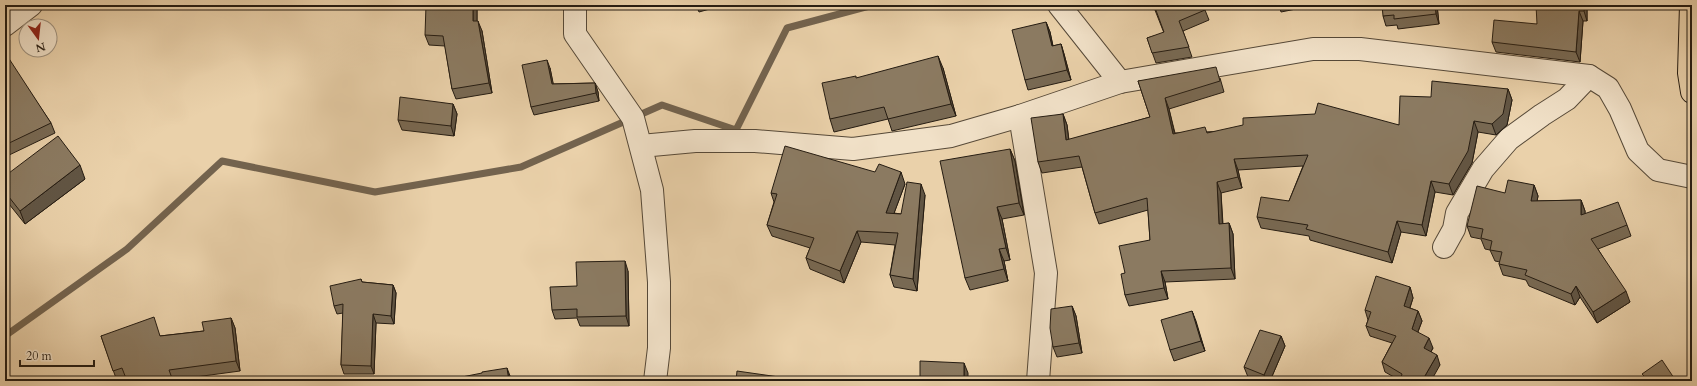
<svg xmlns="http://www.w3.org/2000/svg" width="1697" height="386" font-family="Cardo,serif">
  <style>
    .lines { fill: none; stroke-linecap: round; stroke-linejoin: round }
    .stream { stroke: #73634e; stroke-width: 7 }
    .minor-casing { stroke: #564938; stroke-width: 24 }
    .major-casing { stroke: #251c12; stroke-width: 24 }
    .minor { stroke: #f1e1c8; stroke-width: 22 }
    .major { stroke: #ead1aa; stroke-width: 22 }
    .wall { fill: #786953; stroke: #251c12 }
    .shaded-wall { fill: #615544; stroke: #251c12 }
    .building { fill: #8b7a61; stroke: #251c12 }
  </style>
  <rect width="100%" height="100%" fill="#ead1aa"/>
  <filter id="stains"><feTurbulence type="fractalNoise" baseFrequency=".005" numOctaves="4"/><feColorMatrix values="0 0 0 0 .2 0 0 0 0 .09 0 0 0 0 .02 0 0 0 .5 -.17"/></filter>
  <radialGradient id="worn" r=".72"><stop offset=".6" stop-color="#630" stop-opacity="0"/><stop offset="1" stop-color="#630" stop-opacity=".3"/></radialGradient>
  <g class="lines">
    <polyline class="stream" points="5,336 127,249 222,161 375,192 521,167 662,105 736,130 787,28 873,5"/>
    <defs>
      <g id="minor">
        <polyline points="575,5 575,34 633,118 652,190 659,282 659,348 655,381"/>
        <polyline points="1059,5 1120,82"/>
        <polyline points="5,25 31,5"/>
        <polyline points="641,146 695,141 755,141 853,149 951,136 1020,116"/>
        <polyline points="1444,247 1454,229 1457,213 1483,169 1509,139 1542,115 1567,99 1589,76"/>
        <polyline points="1038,381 1046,273 1020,116 1120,82 1313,49 1360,49 1589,76 1608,88 1620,109 1638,151 1658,170 1692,177"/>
      </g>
      <polyline id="major" points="1691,5 1689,73 1692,92"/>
    </defs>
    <use href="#minor" class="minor-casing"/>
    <use href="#major" class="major-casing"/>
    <use href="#minor" class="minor"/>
    <use href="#major" class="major"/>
  </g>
  <g class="wall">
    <polygon points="477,5 477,21 482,31 492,93 456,99 452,89 445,46 429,45 425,35"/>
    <polygon points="696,5 724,5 699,12"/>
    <polygon points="1153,5 1203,5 1209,20 1183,31 1192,57 1156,63 1147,38 1164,33"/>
    <polygon points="1279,5 1316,5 1281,12"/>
    <polygon points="1437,5 1439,24 1398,29 1397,25 1386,26 1383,16"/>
    <polygon points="1587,5 1587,21 1583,21 1580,62 1496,52 1492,42 1537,24"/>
    <polygon points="1046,22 1050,32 1053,46 1061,44 1064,54 1071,80 1028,90 1025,80"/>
    <polygon points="5,55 51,123 55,133 5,157"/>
    <polygon points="550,68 553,84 595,83 598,92 599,101 534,115 531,107"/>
    <polygon points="943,68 956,116 892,131 888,119 834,132 830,119 857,78"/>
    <polygon points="1220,78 1224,92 1169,109 1175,133 1399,125 1431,97 1508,89 1512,100 1507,125 1496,135 1478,132 1472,163 1453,195 1435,192 1426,236 1401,232 1392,263 1310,240 1309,236 1261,228 1257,217 1289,201 1303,166 1238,170 1242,188 1221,193 1223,224 1229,223 1233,234 1235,279 1165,282 1168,299 1129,306 1125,295 1125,273 1150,240 1148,210 1099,224 1095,213 1082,167 1042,173 1038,162 1063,114 1067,125 1069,140 1150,117 1138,81"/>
    <polygon points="453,104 457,114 454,136 402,130 398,120"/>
    <polygon points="1010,149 1015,161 1024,215 1002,219 1010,260 1004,261 1008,281 970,290 965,278"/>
    <polygon points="5,176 85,179 25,224 5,199"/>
    <polygon points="905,184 894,213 901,214 925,195 917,291 894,287 890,275 895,245 861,242 844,283 810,269 806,258 810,248 772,236 767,225 774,202 771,193"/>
    <polygon points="1534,185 1538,196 1537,201 1581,200 1585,211 1585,214 1627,225 1631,236 1598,249 1630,302 1597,323 1580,297 1575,305 1529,286 1526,280 1503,275 1499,264 1500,262 1495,261 1490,250 1485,249 1481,239 1471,237 1467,226 1505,193"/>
    <polygon points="628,271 629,326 580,326 577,318 555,319 552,310 577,286"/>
    <polygon points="361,279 362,282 393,285 396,293 394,324 376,323 374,374 344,374 341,365 343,313 337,314 334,306"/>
    <polygon points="1410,287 1413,298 1410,308 1418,311 1422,321 1418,332 1433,348 1431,352 1440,365 1401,381 1385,372 1382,362 1392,343 1370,336 1366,326 1368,320 1365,310"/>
    <polygon points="1072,306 1076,316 1082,353 1057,357 1053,347"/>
    <polygon points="1192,311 1205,351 1174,361 1170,350"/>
    <polygon points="231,318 235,328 240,371 173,380 126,378 117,381 101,336 160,336 204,331"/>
    <polygon points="1281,336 1285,346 1270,381 1257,381 1248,377 1244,367"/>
  </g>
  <g class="shaded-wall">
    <polygon points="473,5 477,5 477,31 473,21"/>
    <polygon points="1435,5 1437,5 1439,24 1436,14"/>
    <polygon points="1584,5 1587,5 1587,21 1584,11"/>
    <polygon points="1579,11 1583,21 1580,62 1576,52"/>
    <polygon points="478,21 482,31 492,93 489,83"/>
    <polygon points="1046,22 1050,32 1055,56 1052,46"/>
    <polygon points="1061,44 1064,54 1071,80 1067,70"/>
    <polygon points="938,56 943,68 956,116 951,104"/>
    <polygon points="547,60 550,68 555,92 552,84"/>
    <polygon points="595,83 598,92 599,101 596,93"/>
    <polygon points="1508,89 1512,100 1507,125 1496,135 1492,124"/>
    <polygon points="1165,98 1169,109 1177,145 1173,134"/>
    <polygon points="453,104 457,114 454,136 451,126"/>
    <polygon points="1063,114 1067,125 1070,151 1066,140"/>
    <polygon points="1474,121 1478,132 1472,163 1453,195 1449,184"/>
    <polygon points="1010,149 1015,161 1024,215 1019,203"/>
    <polygon points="1234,159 1238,170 1242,188 1238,177"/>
    <polygon points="80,165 85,179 25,224 20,211"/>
    <polygon points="901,172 905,184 890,224 886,213"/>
    <polygon points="1431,181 1435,192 1426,236 1422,225"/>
    <polygon points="1217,182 1221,193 1223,235 1219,224"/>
    <polygon points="921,184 925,195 917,291 913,279"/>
    <polygon points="1534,185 1538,196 1535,212 1531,201"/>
    <polygon points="1581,200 1585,211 1585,227 1581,215"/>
    <polygon points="997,207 1002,219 1010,260 1006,248"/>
    <polygon points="1397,221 1401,232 1392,263 1388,252"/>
    <polygon points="1229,223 1233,234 1235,279 1231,268"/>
    <polygon points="857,231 861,242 844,283 840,271"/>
    <polygon points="999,249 1004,261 1008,281 1004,269"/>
    <polygon points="625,261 628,271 629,326 626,316"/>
    <polygon points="1161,271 1165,282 1168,299 1164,288"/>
    <polygon points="393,285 396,293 394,324 391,316"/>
    <polygon points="1576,286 1580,297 1575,305 1571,294"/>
    <polygon points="1410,287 1413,298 1407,316 1404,306"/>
    <polygon points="1626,291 1630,302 1597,323 1593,312"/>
    <polygon points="1072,306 1076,316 1082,353 1079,343"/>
    <polygon points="1192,311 1196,321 1205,351 1201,341"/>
    <polygon points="1418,311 1422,321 1415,339 1412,329"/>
    <polygon points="373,314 376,323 374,374 371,366"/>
    <polygon points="231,318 235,328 240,371 236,361"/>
    <polygon points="1281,336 1285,346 1270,381 1267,381 1264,375"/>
    <polygon points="1429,338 1433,348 1427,358 1424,348"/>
    <polygon points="1437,355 1440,365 1431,381 1422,381"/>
    <polygon points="964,363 968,373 968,381 964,381"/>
    <polygon points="507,368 512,381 509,381"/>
  </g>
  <g class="building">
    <polygon points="426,5 473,5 473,21 478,21 489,83 452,89 443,36 425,35"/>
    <polygon points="1154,5 1203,5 1205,10 1179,21 1189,47 1152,53 1147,38 1164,32"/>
    <polygon points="1382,5 1435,5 1436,14 1394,19 1394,15 1383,16"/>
    <polygon points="1536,5 1584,5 1584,11 1579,11 1576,52 1492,42 1494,20 1537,24"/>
    <polygon points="1046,22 1052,46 1061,44 1067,70 1025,80 1012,30"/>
    <polygon points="6,54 51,123 5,145 5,55"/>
    <polygon points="938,56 951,104 888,119 884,107 830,119 822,83 856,76 856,78"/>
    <polygon points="547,60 552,84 595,83 596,93 531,107 522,65"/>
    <polygon points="1216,67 1220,81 1165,98 1173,134 1205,127 1207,133 1243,125 1243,118 1315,114 1318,103 1399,125 1400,96 1431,97 1432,81 1508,89 1503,114 1492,124 1474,121 1468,151 1449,184 1431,181 1422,225 1397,221 1388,252 1306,229 1308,225 1257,217 1261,197 1289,201 1308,155 1234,159 1238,177 1217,182 1219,224 1229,223 1231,268 1161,271 1164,288 1125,295 1121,274 1125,273 1119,246 1150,240 1147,198 1095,213 1079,156 1038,162 1031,118 1063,114 1066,140 1150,117 1138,81"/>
    <polygon points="400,97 453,104 451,126 398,120"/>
    <polygon points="58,136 80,165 20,211 5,192 5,176"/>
    <polygon points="785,146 875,172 879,164 901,172 886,213 901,214 907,182 921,184 913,279 890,275 898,233 857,231 840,271 806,258 814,238 767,225 777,194 771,193"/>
    <polygon points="1010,149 1019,203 997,207 1006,248 999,249 1004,269 965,278 940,161"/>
    <polygon points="1508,180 1534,185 1531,201 1581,200 1581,215 1618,202 1627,225 1591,239 1626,291 1593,312 1576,286 1571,294 1525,275 1527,270 1499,264 1502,252 1490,250 1492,241 1481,238 1483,229 1467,226 1477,186 1505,193"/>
    <polygon points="625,261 626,316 577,317 577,309 552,310 550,287 577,286 576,262"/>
    <polygon points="1376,276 1410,287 1404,306 1418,311 1412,329 1429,338 1424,348 1437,355 1422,381 1400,381 1402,374 1382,362 1396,336 1366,326 1371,312 1365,310"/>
    <polygon points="361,279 362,282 393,285 391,316 373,314 371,366 341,365 343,304 334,306 330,286"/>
    <polygon points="1072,306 1079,343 1053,347 1050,328 1051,309"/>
    <polygon points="1192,311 1201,341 1170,350 1161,320"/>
    <polygon points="154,317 160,336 204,331 202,322 231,318 236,361 169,370 173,381 127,381 122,368 113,371 101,336"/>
    <polygon points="1260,330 1281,336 1264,375 1244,367"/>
    <polygon points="1662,360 1676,381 1640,381 1645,377 1642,374"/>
    <polygon points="920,361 964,363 964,381 920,381"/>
    <polygon points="507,368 509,381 442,381 482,373 482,372"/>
    <polygon points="737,371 793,379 793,381 736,381"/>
  </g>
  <rect width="1697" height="386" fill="none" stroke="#ead1aa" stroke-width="20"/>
  <rect x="6" y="6" width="1685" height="374" fill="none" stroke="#251c12" stroke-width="2"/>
  <rect x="10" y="10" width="1677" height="366" fill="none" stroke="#251c12"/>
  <g transform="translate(38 38) rotate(165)"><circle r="19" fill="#f1e1c8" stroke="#9f927f"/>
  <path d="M0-3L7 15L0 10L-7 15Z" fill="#8f2418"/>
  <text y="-6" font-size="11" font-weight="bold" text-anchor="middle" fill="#251c12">N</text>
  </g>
  <path d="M20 360v6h74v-6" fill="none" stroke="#251c12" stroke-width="2"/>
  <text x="26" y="360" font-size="12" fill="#251c12" stroke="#f1e1c8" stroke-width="3" paint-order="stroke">20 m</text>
  <rect width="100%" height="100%" filter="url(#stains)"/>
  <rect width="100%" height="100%" fill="url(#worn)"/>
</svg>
